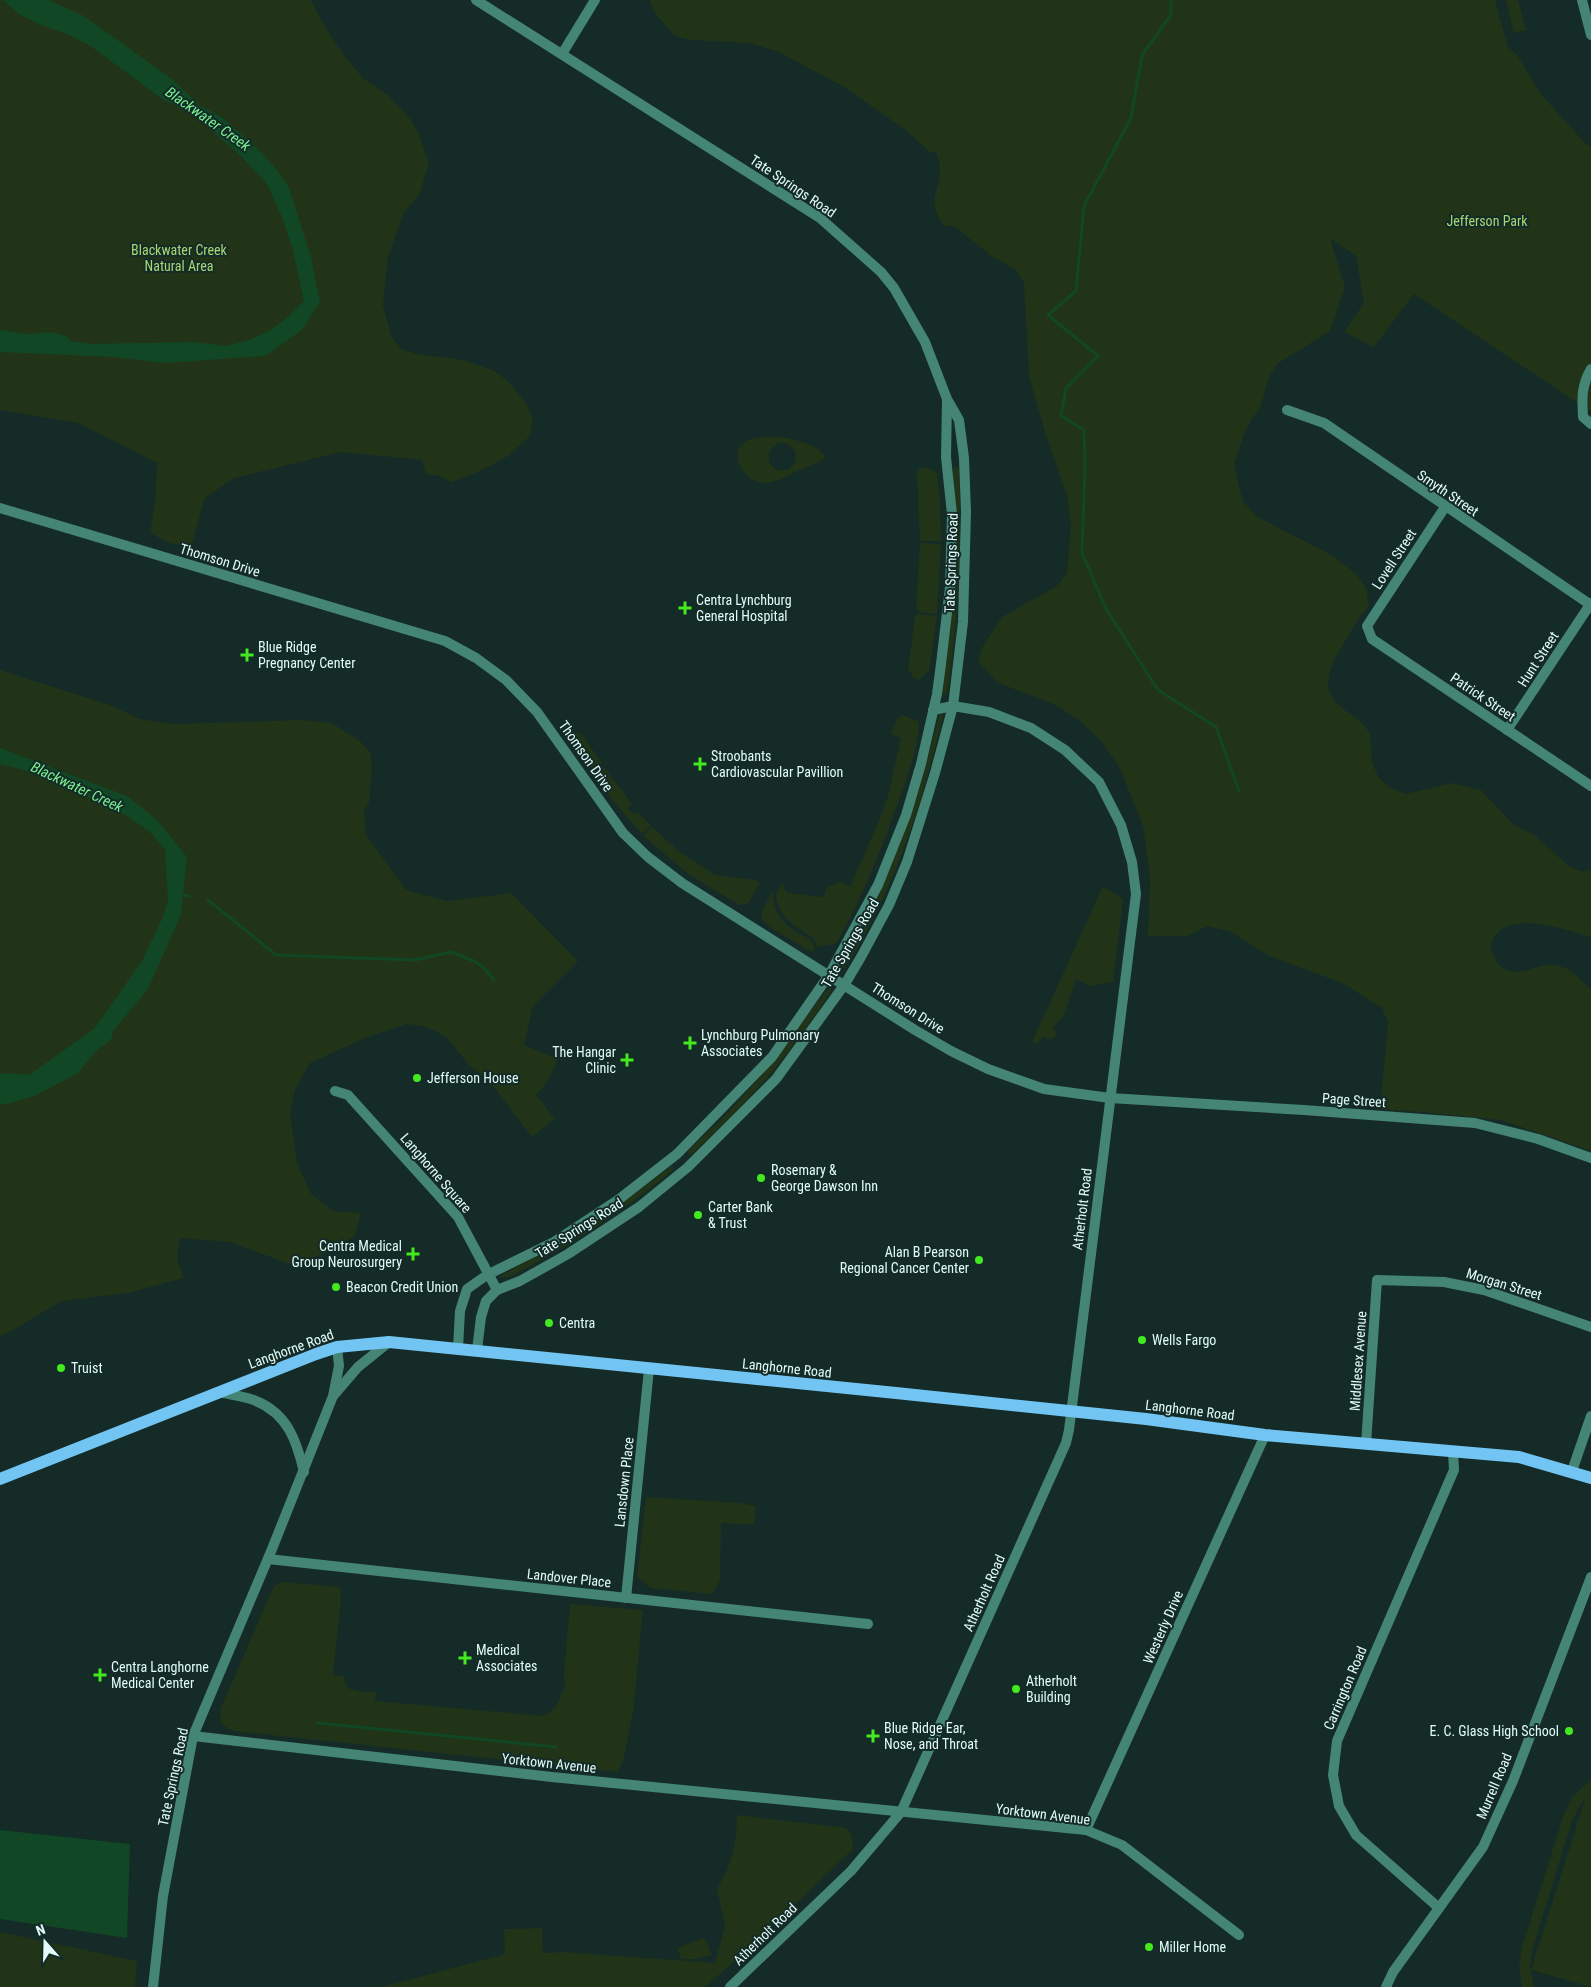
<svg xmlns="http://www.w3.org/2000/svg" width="1591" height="1987" font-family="'Roboto Condensed',sans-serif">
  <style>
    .green { fill: #213418; fill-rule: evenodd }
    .water { fill: #114725 }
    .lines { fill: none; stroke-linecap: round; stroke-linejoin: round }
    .stream { stroke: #114725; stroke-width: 3 }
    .river { stroke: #114725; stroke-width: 19 }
    .minor { stroke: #448576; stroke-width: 10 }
    .tertiary { stroke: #448576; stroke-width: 10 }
    .primary { stroke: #72c5f2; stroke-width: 12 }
    .poi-dot { fill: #42ea1f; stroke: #142b28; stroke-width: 2 }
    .labels { text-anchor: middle; stroke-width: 4; stroke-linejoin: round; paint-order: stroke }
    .street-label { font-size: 14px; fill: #e1fcf8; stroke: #142b28 }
    .park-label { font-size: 14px; fill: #a7d772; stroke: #142b28 }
    .poi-label { font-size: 14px; fill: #e1fcf8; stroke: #142b28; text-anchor: start }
    .water-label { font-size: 15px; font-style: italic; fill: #79f290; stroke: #142b28 }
  </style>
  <rect width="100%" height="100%" fill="#142b28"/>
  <g class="green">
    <polygon points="0,0 311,0 325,27 342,53 363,78 389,96 410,119 418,132 429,163 420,193 404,213 388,257 383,305 391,336 401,349 417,354 464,360 494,371 508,381 528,406 533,420 530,436 508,456 480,471 452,482 439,476 426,474 422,460 341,452 234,478 205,498 191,547 169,543 150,533 155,501 157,463 78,423 0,410"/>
    <path d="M 649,0 L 1495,0 L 1508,47 L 1518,56 L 1540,93 L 1585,143 L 1591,147 L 1591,412 L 1414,294 L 1374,347 L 1344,332 L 1364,303 L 1356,256 L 1330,238 L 1345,287 L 1330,331 L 1277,364 L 1269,377 L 1260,408 L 1251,420 L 1244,434 L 1234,465 L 1243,502 L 1259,518 L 1332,555 L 1357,575 L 1366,588 L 1369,606 L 1358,619 L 1336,657 L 1330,671 L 1328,687 L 1334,702 L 1360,721 L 1370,733 L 1372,763 L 1379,778 L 1391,788 L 1406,794 L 1451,783 L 1481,790 L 1513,824 L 1534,835 L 1570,867 L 1584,872 L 1591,869 L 1591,937 C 1567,930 1519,912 1497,933 C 1494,936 1492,943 1490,947 C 1496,965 1504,975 1525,971 C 1535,969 1544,963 1555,965 C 1570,967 1581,980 1591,989 L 1591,1151 L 1501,1120 L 1422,1112 L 1380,1109 L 1388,1022 L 1382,1008 L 1342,983 L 1269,956 L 1231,932 L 1208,926 L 1187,936 L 1148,936 L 1150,878 L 1143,826 L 1120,769 L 1103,743 L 1081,722 L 1056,705 L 998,683 L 978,661 L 983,646 L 1002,617 L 1057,586 L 1067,573 L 1071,526 L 1067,496 L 1046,435 L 1029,377 L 1024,283 L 1016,270 L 990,255 L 954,226 L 944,226 C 925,198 940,195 940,168 C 940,163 937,157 936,152 L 930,152 L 908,132 L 846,88 L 779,52 L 750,43 L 690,40 L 675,36 L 655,13 Z"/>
    <polygon points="1506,0 1518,0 1526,30 1514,33"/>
    <path d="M 778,437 C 792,438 814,444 824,454 L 825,458 C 818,464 806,467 797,471 C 787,476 776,483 765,483 C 741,483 725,447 751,439 C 759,436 770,437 778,437 ZM 778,443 L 788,444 L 796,452 L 795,463 L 788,470 L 777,470 L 769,463 L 769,451 Z"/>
    <path d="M 955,466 L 959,468 C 962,546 959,616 947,693 L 945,695 L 942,692 L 956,525 L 953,468 Z"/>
    <polygon points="924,467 929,468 938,474 937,476 940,498 941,541 920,541 917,473 918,470"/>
    <polygon points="920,543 941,544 937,614 920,612 916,609"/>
    <polygon points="919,614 937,616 929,671 919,680 913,678 911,672 908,672 915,616"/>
    <polygon points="0,670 110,705 140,719 171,724 302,720 332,723 360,741 370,752 372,767 369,803 364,810 366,835 406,890 447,901 511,893 578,961 533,1006 524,1045 558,1059 545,1085 536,1095 555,1119 532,1137 491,1083 468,1064 449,1040 436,1031 422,1026 407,1024 365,1038 310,1063 295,1090 290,1113 297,1163 311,1194 334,1211 361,1213 355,1235 334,1250 292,1265 230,1242 180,1238 177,1260 184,1278 128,1293 62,1301 6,1334 0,1336"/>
    <path d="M 940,713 L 943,716 C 924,793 902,869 862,939 C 856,949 850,964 841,971 L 839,968 L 863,926 L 902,839 L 923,776 Z"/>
    <path d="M 902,715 L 918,721 C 927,737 874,867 864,889 C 856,907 847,924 838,941 L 834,944 L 817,947 L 814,938 C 795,927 777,917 776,893 L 783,883 L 785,890 L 788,893 L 824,897 L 826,888 L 841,881 L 850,887 L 881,816 L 888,796 L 901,738 L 891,734 L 897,719 Z"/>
    <polygon points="573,731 582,735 602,763 595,775 571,741 575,734"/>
    <polygon points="604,767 632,804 628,808 634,815 638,812 651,826 642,834 611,799 598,779 599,771"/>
    <polygon points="652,827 680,852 715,875 757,880 760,883 749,902 746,904 739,905 690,875 643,836"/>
    <polygon points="1103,886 1123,899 1113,982 1090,986 1076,979 1064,1015 1053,1028 1057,1033 1053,1039 1048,1039 1043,1036 1037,1044 1032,1042"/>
    <path d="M 773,890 C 771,908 782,924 798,933 C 803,936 809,937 812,942 C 815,946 814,949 813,953 L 771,928 L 762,920 L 762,911 Z"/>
    <path d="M 829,987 L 832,990 C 811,1021 790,1052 765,1080 C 742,1106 717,1130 692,1154 L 689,1155 L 688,1150 L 721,1120 L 762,1075 Z"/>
    <path d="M 671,1166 L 674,1168 L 673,1170 C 623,1212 569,1246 511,1276 L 501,1278 L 500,1276 C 561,1244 617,1209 671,1166 Z"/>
    <polygon points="646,1497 739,1503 756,1506 754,1525 721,1523 720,1580 712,1594 651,1588 637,1577"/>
    <polygon points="283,1582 340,1587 341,1600 333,1675 343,1676 347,1688 361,1692 376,1692 375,1701 544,1716 556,1707 565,1686 564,1673 570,1604 643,1610 633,1713 624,1758 618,1772 232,1731 221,1723 220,1710 274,1586"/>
    <polygon points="1591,1780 1591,1987 1531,1970 1585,1799 1580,1805 1572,1821 1532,1951 1530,1966 1534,1987 1522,1987 1519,1967 1522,1947 1564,1814 1573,1796"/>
    <path d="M 737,1815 L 846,1828 L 852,1835 L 853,1849 L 755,1943 L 705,1987 L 382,1987 L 505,1954 L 504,1929 L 542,1928 L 543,1953 L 564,1952 L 715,1963 L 725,1926 L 717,1889 C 733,1861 736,1847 737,1815 Z"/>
    <polygon points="0,1932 137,1961 135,1987 0,1987"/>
    <polygon points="703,1938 706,1940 712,1955 695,1959 681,1959 677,1948"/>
  </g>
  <g class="water">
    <polygon points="3,0 49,0 84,16 172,79 199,105 223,118 262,153 277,170 289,188 311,257 320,302 302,330 265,356 164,363 114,357 0,352 0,330 28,334 51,332 66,336 71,341 90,344 194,342 226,346 249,340 271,330 289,316 304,301 293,250 282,217 267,184 243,158 199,119 161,98 92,47 72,36 41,25 19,14"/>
    <polygon points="0,748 127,796 157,820 187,857 181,914 148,989 78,1073 35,1096 3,1105 0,1104 0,1078 50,1077 74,1065 88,1038 142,961 162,919 168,900 165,849 149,831 124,814 104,806 80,793 56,786 32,772 0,764"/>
    <polygon points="0,1830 130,1844 127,1938 0,1919"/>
  </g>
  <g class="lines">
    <g class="stream">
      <polyline points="1171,0 1171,15 1142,55 1131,118 1084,206 1076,291 1048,315 1098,356 1066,388 1061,416 1084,430 1085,467 1082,553 1106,609 1158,690 1216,727 1239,791"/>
      <polyline points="180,895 189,896"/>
      <polyline points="208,900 276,955 415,960 451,952 474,961 483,967 494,980"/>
      <polyline points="318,1723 556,1747"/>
    </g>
    <polyline class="river" points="0,1083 33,1084 103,1034"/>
    <g class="minor">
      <polyline points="476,0 820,218 881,272 894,288 925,342 947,399 959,420 964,458 966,512 963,622 953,706 935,773 907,862 889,905 861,957 845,984 776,1079 688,1167 639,1207 568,1254 520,1281 497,1290 486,1301 481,1317 477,1350"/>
      <polyline points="1582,0 1591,35"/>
      <polyline points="562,54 595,0"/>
      <path d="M 1591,369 C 1581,386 1582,399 1583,417 L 1591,424"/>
      <polyline points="1287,410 1324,423 1591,605"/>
      <polyline points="1445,507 1367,626 1372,639 1591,786"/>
      <polyline points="0,508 445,641 476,658 506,680 537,712 623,833 648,857 682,883 915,1030 951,1051 988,1069 1044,1089 1110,1098 1304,1110 1475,1123 1538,1139 1591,1158"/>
      <polyline points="1507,730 1591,603"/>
      <polyline points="335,1091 348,1095 458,1217 497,1290"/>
      <polyline points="458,1348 460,1311 467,1289 487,1275 554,1242 618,1200 677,1154 772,1057 829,975 878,885 906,815 921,764 937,694 941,664 950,587 952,514 946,457 947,400"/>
      <path d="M 218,1392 C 231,1395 245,1396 256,1401 C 288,1414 297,1442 304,1472"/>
      <polyline points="334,1395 358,1367 389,1342"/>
      <polyline points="1366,1444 1377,1280 1444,1282 1484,1290 1591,1327"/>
      <polyline points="1572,1471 1591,1416"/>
      <polyline points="268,1559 868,1624"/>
      <polyline points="626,1598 649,1369"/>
      <polyline points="193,1736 552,1777 1086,1830 1122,1845 1239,1935"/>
      <polyline points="1086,1830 1265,1435"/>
      <polyline points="1439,1908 1356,1835 1339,1806 1333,1775 1337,1741 1454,1470 1453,1452"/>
      <polyline points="153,1987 163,1896 193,1736 272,1549 333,1396 339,1366 337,1347"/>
      <polyline points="730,1987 851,1871 901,1812 1066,1443 1069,1430 1136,894 1132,862 1121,825 1099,782 1065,750 1031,728 989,712 953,706 933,710"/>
    </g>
    <polyline class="tertiary" points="1386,1987 1393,1972 1483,1847 1513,1781 1591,1577"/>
    <polyline class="primary" points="0,1479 316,1354 337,1347 389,1342 896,1393 1146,1419 1265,1435 1519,1457 1591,1478"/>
  </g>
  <g class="poi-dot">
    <path d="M682.5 600.5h5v5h5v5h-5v5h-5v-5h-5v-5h5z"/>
    <path d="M244.5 647.5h5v5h5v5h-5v5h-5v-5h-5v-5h5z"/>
    <path d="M697.5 756.5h5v5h5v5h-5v5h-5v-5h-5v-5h5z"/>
    <path d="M687.5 1035.5h5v5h5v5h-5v5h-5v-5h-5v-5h5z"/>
    <path d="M624.5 1052.5h5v5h5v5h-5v5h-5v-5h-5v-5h5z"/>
    <circle cx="417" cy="1078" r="5"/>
    <circle cx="761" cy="1178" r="5"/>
    <circle cx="698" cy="1215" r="5"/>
    <path d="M410.5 1246.5h5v5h5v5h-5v5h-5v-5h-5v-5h5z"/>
    <circle cx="979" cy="1260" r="5"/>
    <circle cx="336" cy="1287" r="5"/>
    <circle cx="549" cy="1323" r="5"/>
    <circle cx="1142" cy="1340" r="5"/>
    <circle cx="61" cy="1368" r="5"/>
    <path d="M462.5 1650.5h5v5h5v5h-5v5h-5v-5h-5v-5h5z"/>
    <path d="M97.5 1667.5h5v5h5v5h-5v5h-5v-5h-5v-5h5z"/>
    <circle cx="1016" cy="1689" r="5"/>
    <circle cx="1569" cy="1731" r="5"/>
    <path d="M870.5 1728.5h5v5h5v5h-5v5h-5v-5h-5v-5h5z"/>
    <circle cx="1149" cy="1947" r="5"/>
  </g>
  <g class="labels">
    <g class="street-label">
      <text transform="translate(793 186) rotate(34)" y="5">Tate Springs Road</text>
      <text transform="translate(1448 493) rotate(34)" y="5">Smyth Street</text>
      <text transform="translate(1394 559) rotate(-57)" y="5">Lovell Street</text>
      <text transform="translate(220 560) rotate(17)" y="5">Thomson Drive</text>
      <text transform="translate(951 563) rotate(-88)" y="5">Tate Springs Road</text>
      <text transform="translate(1538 659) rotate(-57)" y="5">Hunt Street</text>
      <text transform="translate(1483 697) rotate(34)" y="5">Patrick Street</text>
      <text transform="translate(586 756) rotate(55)" y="5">Thomson Drive</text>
      <text transform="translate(850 943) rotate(-60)" y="5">Tate Springs Road</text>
      <text transform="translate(908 1008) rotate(32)" y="5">Thomson Drive</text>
      <text transform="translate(1354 1100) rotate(4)" y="5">Page Street</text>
      <text transform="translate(436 1173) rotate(49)" y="5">Langhorne Square</text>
      <text transform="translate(1082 1209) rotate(-83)" y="5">Atherholt Road</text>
      <text transform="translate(579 1228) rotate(-32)" y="5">Tate Springs Road</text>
      <text transform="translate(1504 1284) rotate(17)" y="5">Morgan Street</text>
      <text transform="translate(291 1349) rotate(-20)" y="5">Langhorne Road</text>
      <text transform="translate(1358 1361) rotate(-86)" y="5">Middlesex Avenue</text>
      <text transform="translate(787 1368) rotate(6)" y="5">Langhorne Road</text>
      <text transform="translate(1190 1410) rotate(7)" y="5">Langhorne Road</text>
      <text transform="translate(624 1482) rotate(-84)" y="5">Lansdown Place</text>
      <text transform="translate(569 1578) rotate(6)" y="5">Landover Place</text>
      <text transform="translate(984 1593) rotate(-66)" y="5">Atherholt Road</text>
      <text transform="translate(1163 1627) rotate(-66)" y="5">Westerly Drive</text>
      <text transform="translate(1345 1688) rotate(-67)" y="5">Carrington Road</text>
      <text transform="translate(549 1763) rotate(6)" y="5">Yorktown Avenue</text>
      <text transform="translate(173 1777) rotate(-78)" y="5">Tate Springs Road</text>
      <text transform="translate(1494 1786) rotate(-67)" y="5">Murrell Road</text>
      <text transform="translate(1043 1814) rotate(7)" y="5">Yorktown Avenue</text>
      <text transform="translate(765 1934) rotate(-44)" y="5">Atherholt Road</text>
    </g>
    <g class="park-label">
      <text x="1487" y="226">Jefferson Park</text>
      <text x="179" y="255">Blackwater Creek<tspan x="179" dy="16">Natural Area</tspan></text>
    </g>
    <g class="poi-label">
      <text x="696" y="605">Centra Lynchburg<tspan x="696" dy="16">General Hospital</tspan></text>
      <text x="258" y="652">Blue Ridge<tspan x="258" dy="16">Pregnancy Center</tspan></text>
      <text x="711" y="761">Stroobants<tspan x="711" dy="16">Cardiovascular Pavillion</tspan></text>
      <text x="701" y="1040">Lynchburg Pulmonary<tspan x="701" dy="16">Associates</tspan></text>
      <text x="616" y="1057" text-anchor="end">The Hangar<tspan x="616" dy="16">Clinic</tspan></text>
      <text x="427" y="1083">Jefferson House</text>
      <text x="771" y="1175">Rosemary &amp;<tspan x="771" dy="16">George Dawson Inn</tspan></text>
      <text x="708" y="1212">Carter Bank<tspan x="708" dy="16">&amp; Trust</tspan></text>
      <text x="402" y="1251" text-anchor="end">Centra Medical<tspan x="402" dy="16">Group Neurosurgery</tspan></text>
      <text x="969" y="1257" text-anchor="end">Alan B Pearson<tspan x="969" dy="16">Regional Cancer Center</tspan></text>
      <text x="346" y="1292">Beacon Credit Union</text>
      <text x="559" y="1328">Centra</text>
      <text x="1152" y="1345">Wells Fargo</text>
      <text x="71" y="1373">Truist</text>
      <text x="476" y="1655">Medical<tspan x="476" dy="16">Associates</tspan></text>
      <text x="111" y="1672">Centra Langhorne<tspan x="111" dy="16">Medical Center</tspan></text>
      <text x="1026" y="1686">Atherholt<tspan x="1026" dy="16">Building</tspan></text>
      <text x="884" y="1733">Blue Ridge Ear,<tspan x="884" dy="16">Nose, and Throat</tspan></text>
      <text x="1559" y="1736" text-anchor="end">E. C. Glass High School</text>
      <text x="1159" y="1952">Miller Home</text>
    </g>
    <g class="water-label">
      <text transform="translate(208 119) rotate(35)" y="5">Blackwater Creek</text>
      <text transform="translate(77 787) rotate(25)" y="5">Blackwater Creek</text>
    </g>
  </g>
  <g transform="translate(45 1942) rotate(340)" stroke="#142b28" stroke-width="4" paint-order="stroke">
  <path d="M0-4L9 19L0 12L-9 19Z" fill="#e1fcf8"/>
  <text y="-8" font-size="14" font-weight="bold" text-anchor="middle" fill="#e1fcf8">N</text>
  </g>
</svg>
